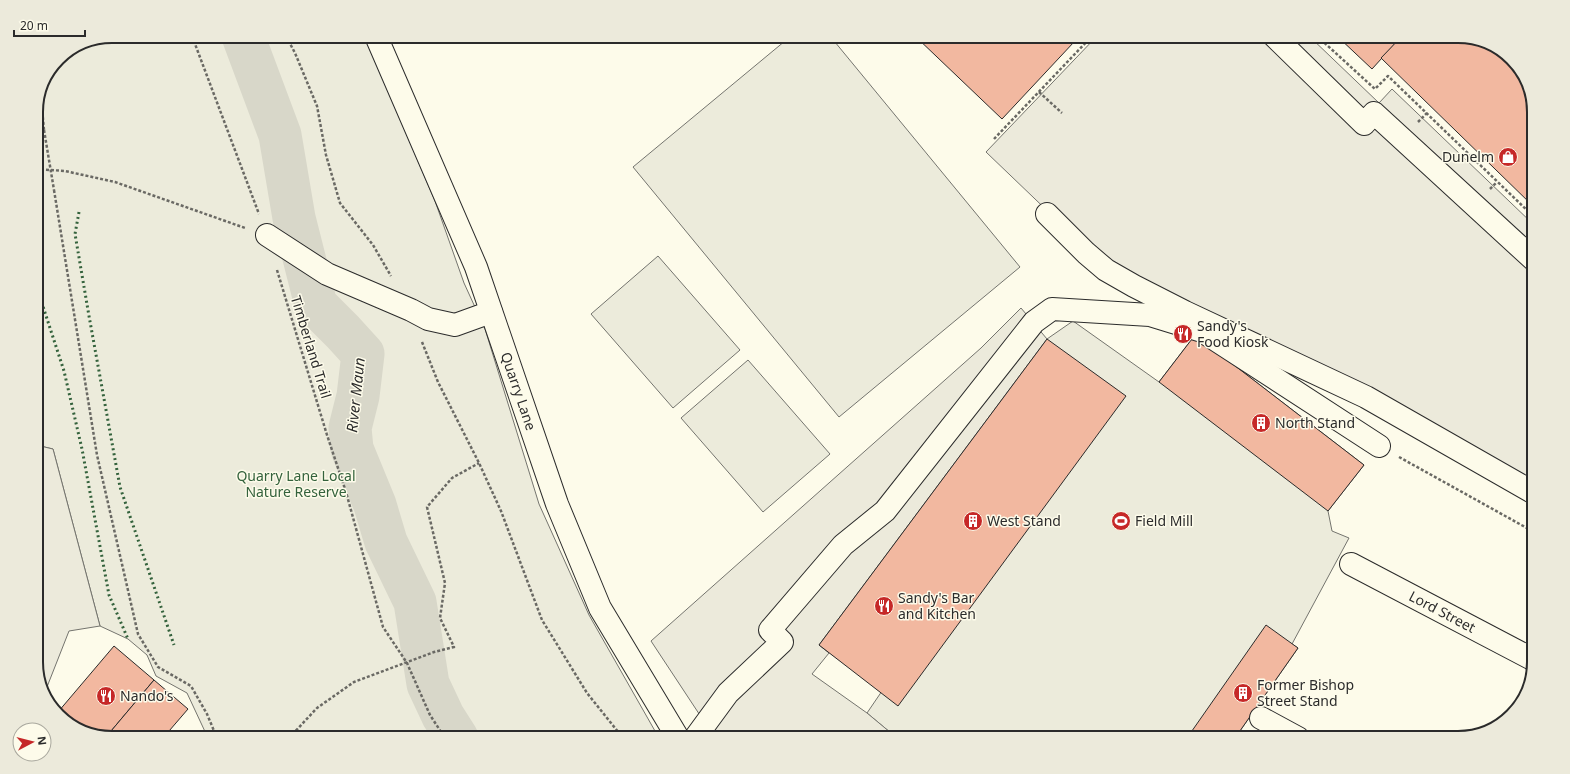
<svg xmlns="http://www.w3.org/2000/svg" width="1570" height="774" font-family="'Noto Sans',sans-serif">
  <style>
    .green { fill: #ecebdb; stroke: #74746e }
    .parking { fill: #eceadb; stroke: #74746e }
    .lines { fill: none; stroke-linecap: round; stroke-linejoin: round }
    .river { stroke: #d8d7c9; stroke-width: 43 }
    .building { fill: #f2b8a0; stroke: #2b2b2b }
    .minor-casing { stroke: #2b2b2b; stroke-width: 24 }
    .path { stroke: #6a6964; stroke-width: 2.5; stroke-dasharray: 3 2; stroke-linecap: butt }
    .minor { stroke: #fdfbea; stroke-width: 22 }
    .path-bridge { stroke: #6a6964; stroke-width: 2.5; stroke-dasharray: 3 2; stroke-linecap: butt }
    .hedge { stroke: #34623c; stroke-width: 3; stroke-dasharray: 2 3; stroke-linecap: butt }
    .labels { text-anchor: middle; stroke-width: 3; stroke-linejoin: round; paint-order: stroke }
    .poi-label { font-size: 14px; fill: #2b2b2b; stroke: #fdfbea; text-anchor: start }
    .street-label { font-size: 14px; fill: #2b2b2b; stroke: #fdfbea }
    .park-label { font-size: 14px; fill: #34623c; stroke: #fdfbea }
    .water-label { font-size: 15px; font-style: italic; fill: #2b2b2b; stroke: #fdfbea }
    .rim { fill: none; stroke: #2b2b2b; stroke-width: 2 }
  </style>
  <rect width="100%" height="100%" fill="#fdfbea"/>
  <g class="green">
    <polygon points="112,36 365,36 435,201 464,283 485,329 539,504 589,615 659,738 208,738 187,693 156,676 147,655 128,639 100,626 53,449 36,445 36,107 58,58 83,42"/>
    <polygon points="791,36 830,36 1020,267 839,417 633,167"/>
    <polygon points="658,256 740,350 673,408 591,314"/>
    <polygon points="1073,321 1159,382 1195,335 1364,465 1328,511 1332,531 1349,538 1292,644 1298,648 1235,738 897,738 867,713 882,691 819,645 1047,339"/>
    <polygon points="748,360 830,454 763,512 681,418"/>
  </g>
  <g class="parking">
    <polygon points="1097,36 1309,36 1379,103 1392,89 1534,225 1534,489 1107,268 986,152"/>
    <polygon points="1021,308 1047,339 819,645 829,653 812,674 867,713 897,738 715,738 651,641 981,348"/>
    <polygon points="36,445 53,449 100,626 69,631 45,692 36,667"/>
  </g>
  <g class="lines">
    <polyline class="river" points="243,36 280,135 294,218 316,305 343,332 363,354 358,396 350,428 352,449 375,505 386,542 415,602 428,684 443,716 457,738"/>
  </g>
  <g class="building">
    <polygon points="915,36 1068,36 1074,42 1002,119"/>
    <polygon points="1337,36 1402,36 1372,69"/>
    <polygon points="1402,36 1458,36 1492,44 1521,69 1534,107 1534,207 1381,58"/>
    <polygon points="1195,335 1364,465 1328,511 1159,382"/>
    <polygon points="1047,339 1126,396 898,706 819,645"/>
    <polygon points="1266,625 1298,648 1235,738 1187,738"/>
    <polygon points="114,646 154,680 106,737 78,730 58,712"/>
    <polygon points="154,680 188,709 163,738 112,738 106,737"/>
  </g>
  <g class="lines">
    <defs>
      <g id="minor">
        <path id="s1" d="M 376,36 L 476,267 L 557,504 L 600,608 L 678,738"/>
        <polyline points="1274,36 1364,124 1374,113 1534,260"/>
        <polyline points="1047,214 1086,253 1106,270 1134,286 1185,312 1366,397 1534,493"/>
        <polyline points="267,235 327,274 411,310 428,319 455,325 491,312"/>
        <path id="s2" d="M 1351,564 L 1534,660"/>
        <polyline points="1261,718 1298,738"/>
        <polyline points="695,738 728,693 782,642 770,630 843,545 885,511 1034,322 1052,309 1150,315 1202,331 1379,446"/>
      </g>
    </defs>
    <use href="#minor" class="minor-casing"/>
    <g class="path">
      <polyline points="192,36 259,214"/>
      <polyline points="286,36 295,53 317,106 326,155 340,203 373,245 391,276"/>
      <polyline points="1317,36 1375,89 1388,76 1534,217"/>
      <polyline points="1039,92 1062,113"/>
      <polyline points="41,97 44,130"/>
      <polyline points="1418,122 1427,113"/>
      <polyline points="994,139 1092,36"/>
      <polyline points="36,169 65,171 115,182 245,228"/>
      <polyline points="1490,189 1497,182"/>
      <polyline points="54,190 97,455 138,634 158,667 191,686 207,714 217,738"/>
      <polyline points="277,270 327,435 346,492 383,627 407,663 430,715 445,738"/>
      <polyline points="422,342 438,382 479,463 501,511 542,620 587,693 623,738"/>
      <polyline points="1399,457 1534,532"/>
      <polyline points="289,738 317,708 354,682 434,652 454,647 440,618 445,583 427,507 452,478 479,463"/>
    </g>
    <use href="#minor" class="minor"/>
    <polyline class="path-bridge" points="44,130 54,190"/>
    <g class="hedge">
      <polyline points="79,212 75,234 89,316 120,487 174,645"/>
      <polyline points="37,288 64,371 82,449 109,595 128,639"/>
    </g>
  </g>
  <defs>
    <symbol id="shop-disc" viewBox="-11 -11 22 22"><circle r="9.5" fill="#c62828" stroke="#fdfbea"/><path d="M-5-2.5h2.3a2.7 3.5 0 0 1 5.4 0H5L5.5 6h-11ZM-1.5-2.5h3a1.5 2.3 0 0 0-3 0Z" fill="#fff"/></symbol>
    <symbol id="restaurant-disc" viewBox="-11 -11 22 22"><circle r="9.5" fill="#c62828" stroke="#fdfbea"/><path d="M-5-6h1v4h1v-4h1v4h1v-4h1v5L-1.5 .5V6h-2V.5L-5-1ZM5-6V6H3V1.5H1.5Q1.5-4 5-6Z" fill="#fff"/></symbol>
    <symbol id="building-disc" viewBox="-11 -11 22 22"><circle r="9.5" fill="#c62828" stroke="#fdfbea"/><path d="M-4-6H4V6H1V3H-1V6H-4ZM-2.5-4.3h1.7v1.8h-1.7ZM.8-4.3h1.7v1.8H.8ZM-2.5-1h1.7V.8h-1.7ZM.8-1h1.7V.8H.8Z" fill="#fff"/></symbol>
    <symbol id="stadium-disc" viewBox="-11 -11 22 22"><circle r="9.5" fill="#c62828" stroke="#fdfbea"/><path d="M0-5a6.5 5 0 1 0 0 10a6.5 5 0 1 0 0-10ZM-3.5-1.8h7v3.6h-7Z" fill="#fff"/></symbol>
  </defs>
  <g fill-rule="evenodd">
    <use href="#shop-disc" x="1497" y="146" width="22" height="22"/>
    <use href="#restaurant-disc" x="1172" y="323" width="22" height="22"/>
    <use href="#building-disc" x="1250" y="412" width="22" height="22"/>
    <use href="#building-disc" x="962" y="510" width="22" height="22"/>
    <use href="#stadium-disc" x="1110" y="510" width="22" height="22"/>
    <use href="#restaurant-disc" x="873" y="595" width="22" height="22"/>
    <use href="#building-disc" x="1232" y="682" width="22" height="22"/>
    <use href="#restaurant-disc" x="95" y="685" width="22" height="22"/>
  </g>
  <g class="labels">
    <g class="poi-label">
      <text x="1494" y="162" text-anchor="end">Dunelm</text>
      <text x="1197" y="331">Sandy's<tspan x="1197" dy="16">Food Kiosk</tspan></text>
      <text x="1275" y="428">North Stand</text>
      <text x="987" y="526">West Stand</text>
      <text x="1135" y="526">Field Mill</text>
      <text x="898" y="603">Sandy's Bar<tspan x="898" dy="16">and Kitchen</tspan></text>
      <text x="1257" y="690">Former Bishop<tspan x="1257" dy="16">Street Stand</tspan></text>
      <text x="120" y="701">Nando's</text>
    </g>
    <g class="street-label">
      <text transform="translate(311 347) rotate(73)" y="5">Timberland Trail</text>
      <text dy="5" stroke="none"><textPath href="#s1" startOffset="383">Quarry Lane</textPath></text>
      <text dy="5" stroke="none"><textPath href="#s2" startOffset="103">Lord Street</textPath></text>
    </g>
    <g class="park-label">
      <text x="296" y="481">Quarry Lane Local<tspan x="296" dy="16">Nature Reserve</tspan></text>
    </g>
    <g class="water-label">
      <text transform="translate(356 395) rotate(-84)" y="5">River Maun</text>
    </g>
  </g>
  <path d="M0 0H1570V774H0ZM112 43H1458A69 69 0 0 1 1527 112V662A69 69 0 0 1 1458 731H112A69 69 0 0 1 43 662V112A69 69 0 0 1 112 43Z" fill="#eceadb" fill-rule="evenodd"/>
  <path class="rim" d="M112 43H1458A69 69 0 0 1 1527 112V662A69 69 0 0 1 1458 731H112A69 69 0 0 1 43 662V112A69 69 0 0 1 112 43Z"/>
  <g transform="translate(32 742) rotate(83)"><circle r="19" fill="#fdfbea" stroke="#a9a89e"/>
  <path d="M0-3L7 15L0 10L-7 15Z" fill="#c62828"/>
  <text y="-6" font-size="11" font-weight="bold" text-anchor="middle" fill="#2b2b2b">N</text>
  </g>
  <path d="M14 30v6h71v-6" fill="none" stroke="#2b2b2b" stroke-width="2"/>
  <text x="20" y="30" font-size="12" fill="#2b2b2b" stroke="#fdfbea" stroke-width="3" paint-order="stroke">20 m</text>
</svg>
